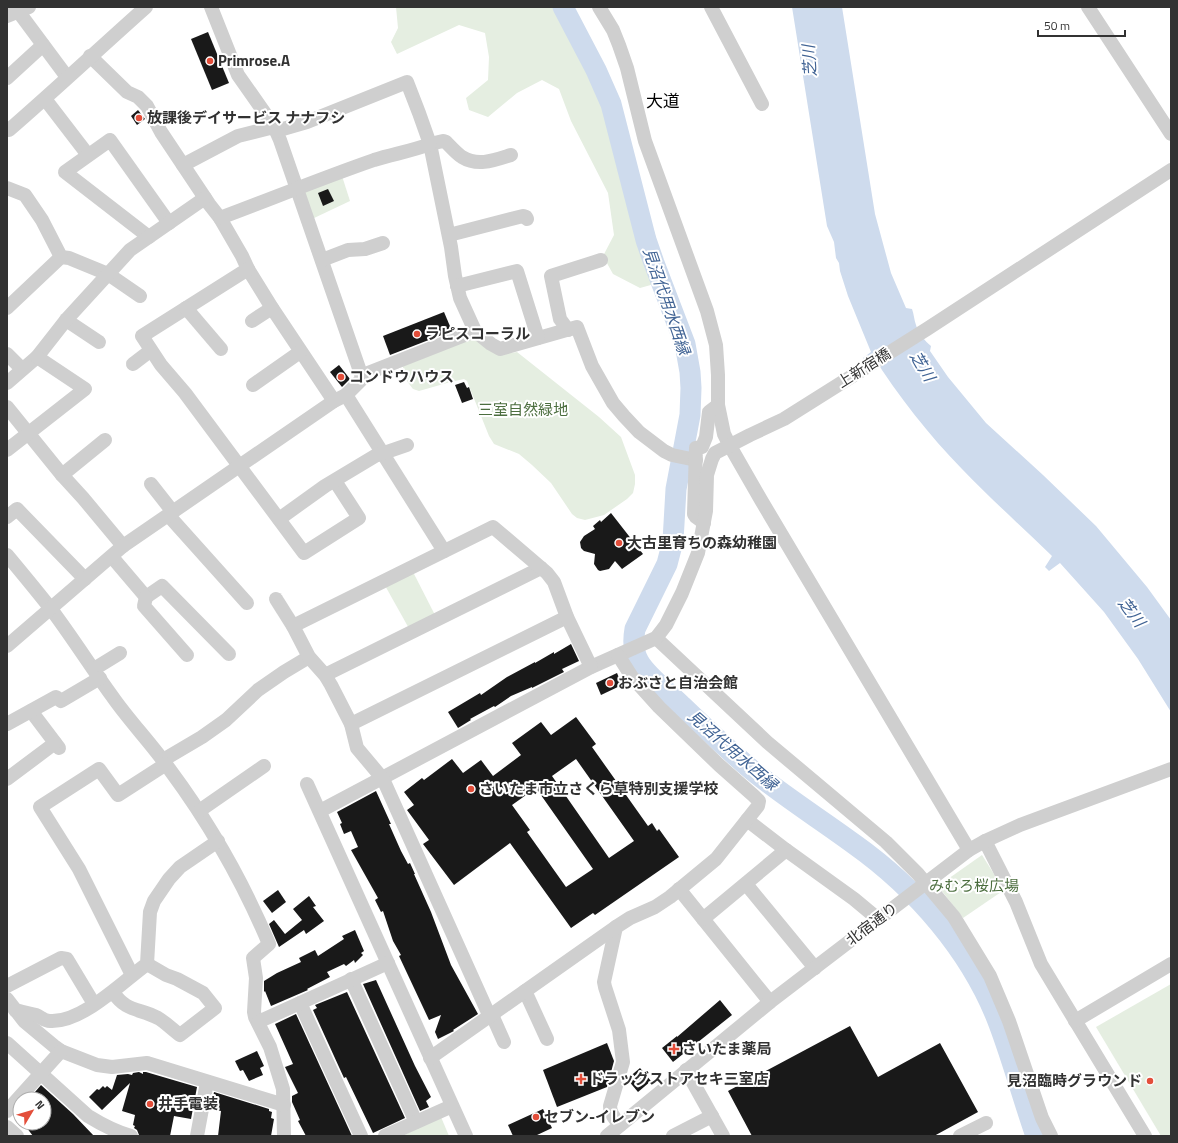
<svg xmlns="http://www.w3.org/2000/svg" width="1178" height="1143" font-family="'Titillium Web','Noto Sans JP',sans-serif">
  <style>
    .green { fill: #e5eee1 }
    .water { fill: #cedbed }
    .lines { fill: none; stroke-linecap: round; stroke-linejoin: round }
    .river { stroke: #cedbed; stroke-width: 21 }
    .building { fill: #191919; fill-rule: evenodd }
    .minor { stroke: #cfcfcf; stroke-width: 14 }
    .poi-dot { fill: #e34e3a; stroke: #fff; stroke-width: 1.5 }
    .labels { text-anchor: middle; stroke-width: 4; stroke-linejoin: round; paint-order: stroke }
    .poi-label { font-size: 15px; font-weight: bold; fill: #323232; stroke: #fff; text-anchor: start }
    .street-label { font-size: 15px; fill: #323232; stroke: #fff }
    .park-label { font-size: 15px; fill: #4c6e3f; stroke: #fff }
    .water-label { font-size: 16px; font-style: italic; fill: #406394; stroke: #fff }
    .quarter-label { font-size: 17px; fill: #000; stroke: #fff }
  </style>
  <rect width="100%" height="100%" fill="#fff"/>
  <g class="green">
    <polygon points="396,7 556,7 599,84 655,234 665,281 640,288 613,274 603,256 614,235 608,193 571,121 559,89 542,80 517,93 488,117 469,110 466,98 488,80 489,57 485,33 459,25 397,54 391,42 398,28"/>
    <polygon points="342,176 350,201 312,219 304,190"/>
    <path d="M 470,339 C 487,340 500,356 517,352 L 599,417 L 621,437 L 635,475 L 635,484 L 633,493 L 627,499 L 604,515 L 585,520 L 577,518 L 572,514 L 551,483 L 532,465 L 519,454 L 494,444 L 489,436 L 467,381 L 464,379 L 447,383 L 419,391 L 413,389 L 406,380 L 403,373 L 403,366 Z"/>
    <polygon points="411,568 437,619 411,632 383,582"/>
    <polygon points="982,855 1004,890 963,918 938,886"/>
    <polygon points="1171,984 1171,1136 1161,1136 1096,1027"/>
    <polygon points="441,1117 449,1136 402,1136"/>
  </g>
  <path class="water" d="M 792,7 L 842,7 L 875,214 L 891,273 L 906,308 L 912,309 C 914,314 914,320 916,325 C 918,333 926,342 931,346 L 930,351 L 948,377 L 986,423 L 1043,475 L 1096,526 L 1147,587 L 1171,620 L 1171,712 L 1138,659 L 1104,612 L 1060,563 L 1049,571 L 1045,567 L 1052,556 C 1022,527 991,499 962,469 C 929,435 898,396 873,356 L 865,361 L 863,358 L 871,352 L 848,296 L 840,271 L 839,263 L 836,258 L 834,242 L 827,226 Z"/>
  <g class="lines">
    <path class="river" d="M 563,7 L 596,70 L 611,104 L 646,240 L 654,263 L 685,344 L 690,372 L 691,388 L 690,415 L 676,489 L 673,541 L 667,564 L 635,629 C 633,640 633,652 639,662 C 647,676 669,693 681,705 C 704,727 728,750 753,771 C 785,797 820,819 854,844 C 916,888 972,952 999,1024 C 1013,1061 1023,1099 1036,1136"/>
  </g>
  <g class="building">
    <polygon points="208,32 229,83 212,90 191,39"/>
    <polygon points="138,110 145,119 137,125 131,116"/>
    <polygon points="328,189 334,201 323,206 318,193"/>
    <polygon points="444,312 452,331 390,355 383,336"/>
    <polygon points="339,365 350,379 342,387 330,372"/>
    <polygon points="464,382 467,388 469,387 473,399 462,403 455,385"/>
    <polygon points="611,513 643,554 622,569 615,561 609,569 600,571 598,570 594,564 595,554 584,551 581,548 580,542 584,536 595,529 593,526 600,520 601,522"/>
    <polygon points="571,644 579,661 562,669 564,672 532,688 532,687 511,696 495,707 494,706 470,719 471,720 458,728 448,712 480,693 481,695 507,677 535,662 535,663 554,652 554,654"/>
    <polygon points="617,673 622,685 601,695 596,683"/>
    <path d="M 576,717 L 596,744 L 592,747 L 648,826 L 652,823 L 657,831 L 659,829 L 679,857 L 595,915 L 593,913 L 571,928 L 510,843 L 454,885 L 423,844 L 429,840 L 407,810 L 414,805 L 404,792 L 422,778 L 424,780 L 452,759 L 463,773 L 481,760 L 493,776 L 521,755 L 512,743 L 541,722 L 551,735 ZM 576,759 L 634,841 L 609,858 L 552,776 ZM 536,788 L 593,869 L 566,887 L 527,832 L 530,830 L 512,805 Z"/>
    <polygon points="376,791 391,824 389,824 401,851 408,864 410,863 415,874 414,874 431,912 451,965 478,1014 453,1030 454,1031 438,1039 435,1032 441,1015 429,1020 399,956 401,955 393,941 383,911 381,912 375,900 378,898 351,850 358,847 351,831 344,834 340,824 342,823 337,812"/>
    <polygon points="278,890 286,902 272,913 263,901"/>
    <polygon points="309,896 316,906 313,907 324,921 306,934 304,930 279,947 269,924 274,920 285,934 302,920 293,909"/>
    <polygon points="355,930 364,951 361,953 363,955 355,963 354,960 346,966 344,964 327,972 330,977 307,989 308,990 271,1006 265,991 264,992 264,981 277,973 301,962 299,958 315,950 318,956 344,939 342,936"/>
    <polygon points="376,980 415,1066 431,1097 426,1101 429,1107 420,1111 363,984"/>
    <polygon points="347,992 405,1118 373,1133 346,1077 344,1078 313,1010 317,1008 315,1005"/>
    <polygon points="720,1000 732,1015 673,1062 662,1048 677,1036 677,1037"/>
    <polygon points="296,1014 352,1136 306,1136 298,1121 300,1120 292,1102 292,1096 298,1093 285,1067 293,1064 275,1024"/>
    <polygon points="850,1026 878,1077 940,1043 978,1112 934,1136 752,1136 728,1091"/>
    <polygon points="607,1043 614,1061 607,1087 557,1107 543,1070"/>
    <polygon points="257,1051 264,1066 260,1068 263,1075 249,1081 243,1070 240,1071 235,1061"/>
    <polygon points="640,1068 651,1081 638,1092 627,1079"/>
    <polygon points="139,1072 143,1074 143,1072 146,1072 197,1087 191,1119 174,1116 170,1136 146,1136 139,1135 137,1130 134,1128 135,1126 133,1125 135,1115 122,1111 130,1083 102,1110 89,1097 97,1089 99,1090 103,1086 105,1088 107,1086 112,1090 117,1075 128,1074 132,1075 133,1073"/>
    <polygon points="41,1085 73,1114 94,1136 33,1136 23,1123 44,1123 44,1099 29,1099"/>
    <polygon points="214,1092 269,1109 269,1111 272,1112 271,1118 274,1119 271,1136 218,1136 221,1111 211,1109"/>
    <polygon points="543,1109 552,1128 535,1136 513,1136 508,1125"/>
  </g>
  <g class="lines">
    <g class="minor">
      <polyline points="15,7 67,77"/>
      <polyline points="211,7 238,75 264,112 276,131 280,140 362,377"/>
      <polyline points="599,7 613,30 619,45 627,68 645,141 707,311 716,345 718,375 718,405 724,434 730,446 761,500 969,850"/>
      <polyline points="711,7 762,104"/>
      <polyline points="1088,7 1171,134"/>
      <polyline points="7,16 29,7"/>
      <polyline points="90,56 127,92 138,97 147,106 161,132 209,204 220,218 242,256 248,269 272,308 334,401"/>
      <polyline points="7,78 43,45"/>
      <polyline points="45,99 88,155"/>
      <path d="M 7,128 L 9,130 C 55,90 100,48 146,7"/>
      <path d="M 511,155 C 495,160 478,167 462,157 C 456,153 451,147 446,142 L 443,141 L 430,144 L 451,247 L 455,276 L 460,298 L 475,331 L 491,344 L 500,349 L 577,327 L 592,366 L 613,403 L 624,416 L 639,432 L 664,451 L 672,455 L 696,460"/>
      <polyline points="183,165 238,136 274,127"/>
      <polyline points="7,188 25,195 42,220 61,257 69,258 108,274 140,296"/>
      <path d="M 220,218 C 271,199 322,178 374,160 C 393,154 412,151 430,144 L 419,113 L 407,82 L 307,122 L 276,131"/>
      <polyline points="449,235 523,216 526,217 527,219"/>
      <polyline points="149,237 65,172 110,140 169,223"/>
      <polyline points="322,260 348,250 365,249 383,243"/>
      <polyline points="248,269 142,336 161,365 185,393 304,553 359,518 335,481"/>
      <polyline points="457,286 517,271 538,338"/>
      <polyline points="7,308 61,257"/>
      <polyline points="186,308 221,349"/>
      <polyline points="66,320 99,342"/>
      <polyline points="252,321 272,308"/>
      <polyline points="568,330 560,319 551,276 601,260"/>
      <polyline points="7,354 22,369"/>
      <polyline points="133,364 150,351"/>
      <polyline points="7,383 37,357 66,320 130,250 205,198"/>
      <polyline points="253,385 300,352"/>
      <polyline points="346,395 444,551"/>
      <polyline points="7,407 62,475 83,498 123,546"/>
      <polyline points="7,450 85,389 37,357"/>
      <polyline points="62,475 105,440"/>
      <polyline points="151,484 173,512"/>
      <polyline points="169,516 247,603"/>
      <polyline points="7,517 17,509 85,579"/>
      <polyline points="279,519 325,486 375,456 407,445"/>
      <polyline points="704,523 696,517 694,514 696,448 702,447 706,437 709,412 718,405"/>
      <path d="M 7,555 C 22,573 37,591 51,609 C 72,637 91,667 112,696 C 130,722 152,744 170,770 C 210,824 243,882 269,944 L 253,958 L 256,978 L 254,1012 L 255,1017 L 270,1047 L 283,1089 L 284,1136"/>
      <polyline points="112,557 146,597 162,586 229,654"/>
      <polyline points="146,597 144,606 187,655"/>
      <polyline points="276,599 293,626"/>
      <polyline points="656,638 767,742 886,842 918,874 954,917 990,976 1009,1021 1042,1118 1051,1136"/>
      <polyline points="7,646 123,546 334,401 346,395 368,373 475,331"/>
      <polyline points="94,669 120,653"/>
      <polyline points="325,675 541,568"/>
      <polyline points="31,711 59,748"/>
      <polyline points="7,724 56,697 61,701 100,678"/>
      <polyline points="351,724 567,617"/>
      <polyline points="163,760 202,737 226,720 258,690 284,672 309,657"/>
      <polyline points="7,779 55,743"/>
      <polyline points="307,784 466,1136"/>
      <polyline points="199,811 264,766"/>
      <polyline points="320,811 591,667 656,638 666,625 682,593 698,553 706,511 707,475 712,459 715,453 750,435 784,419 927,329 1171,170"/>
      <polyline points="747,820 786,850"/>
      <polyline points="985,841 1016,902 1041,964 1145,1136"/>
      <polyline points="746,884 815,968"/>
      <polyline points="679,889 770,1002"/>
      <polyline points="703,919 786,850 854,899 878,919"/>
      <path d="M 616,927 L 604,982 L 605,987 L 619,1030 L 623,1062 L 610,1106 C 610,1114 615,1119 620,1125"/>
      <polyline points="132,975 79,869 40,807 99,769 118,795 166,764"/>
      <polyline points="351,979 416,1122"/>
      <polyline points="7,986 61,958 67,959 94,1004"/>
      <polyline points="525,991 547,1039"/>
      <path d="M 113,992 C 126,1012 139,1008 158,1018 C 165,1022 173,1030 180,1035 L 215,1008 L 203,993 L 177,979 L 166,975 L 147,964"/>
      <polyline points="7,999 24,1021 54,1046 61,1051 97,1065 112,1067 147,1063 284,1105"/>
      <polyline points="300,1003 361,1136"/>
      <path d="M 15,1010 C 22,1012 29,1013 36,1015 C 41,1017 44,1021 50,1021 C 82,1023 122,982 147,964 L 150,912 L 154,901 L 169,879 L 180,867 L 218,841"/>
      <polyline points="492,1015 504,1042"/>
      <polyline points="490,1017 383,779 357,748 351,724 331,685 325,675 309,657 293,626 493,527 547,573 554,582 567,617 591,667"/>
      <polyline points="1075,1021 1171,964"/>
      <polyline points="258,1022 388,963"/>
      <path d="M 7,1043 L 88,1116 C 101,1124 116,1132 131,1136"/>
      <polyline points="430,1058 616,927 630,918 655,907 670,897 716,859 758,806 759,801 754,796 719,765 659,707 632,677 618,655"/>
      <polyline points="686,1070 723,1136"/>
      <polyline points="7,1111 61,1051"/>
      <polyline points="7,1127 17,1136"/>
      <polyline points="197,1136 207,1082"/>
      <polyline points="385,1136 452,1106"/>
      <polyline points="607,1136 770,1002 969,850 985,841 1020,825 1171,769"/>
      <polyline points="673,1136 712,1116"/>
      <polyline points="960,1136 986,1123"/>
    </g>
  </g>
  <g class="poi-dot">
    <circle cx="210" cy="61" r="4"/>
    <circle cx="139" cy="118" r="4"/>
    <circle cx="417" cy="334" r="4"/>
    <circle cx="341" cy="377" r="4"/>
    <circle cx="619" cy="543" r="4"/>
    <circle cx="610" cy="683" r="4"/>
    <circle cx="471" cy="789" r="4"/>
    <path d="M672 1043h4v4h4v4h-4v4h-4v-4h-4v-4h4z"/>
    <path d="M579 1073h4v4h4v4h-4v4h-4v-4h-4v-4h4z"/>
    <circle cx="1150" cy="1081" r="4"/>
    <circle cx="150" cy="1104" r="4"/>
    <circle cx="536" cy="1117" r="4"/>
  </g>
  <g class="labels">
    <g class="poi-label">
      <text x="218" y="66">Primrose.A</text>
      <text x="147" y="123">放課後デイサービス ナナフシ</text>
      <text x="425" y="339">ラピスコーラル</text>
      <text x="349" y="382">コンドウハウス</text>
      <text x="627" y="548">大古里育ちの森幼稚園</text>
      <text x="618" y="688">おぶさと自治会館</text>
      <text x="479" y="794">さいたま市立さくら草特別支援学校</text>
      <text x="682" y="1054">さいたま薬局</text>
      <text x="589" y="1084">ドラッグストアセキ三室店</text>
      <text x="1142" y="1086" text-anchor="end">見沼臨時グラウンド</text>
      <text x="158" y="1109">井手電装</text>
      <text x="544" y="1122">セブン-イレブン</text>
    </g>
    <g class="street-label">
      <text transform="translate(864 368) rotate(-32)" y="5">上新宿橋</text>
      <text transform="translate(872 924) rotate(-37)" y="5">北宿通り</text>
    </g>
    <g class="park-label">
      <text x="523" y="415">三室自然緑地</text>
      <text x="974" y="891">みむろ桜広場</text>
    </g>
    <g class="water-label">
      <text transform="translate(809 61) rotate(-94)" y="6">芝川</text>
      <text transform="translate(667 301) rotate(71)" y="6">見沼代用水西縁</text>
      <text transform="translate(923 366) rotate(59)" y="6">芝川</text>
      <text transform="translate(1132 612) rotate(53)" y="6">芝川</text>
      <text transform="translate(733 750) rotate(41)" y="6">見沼代用水西縁</text>
    </g>
    <g class="quarter-label">
      <text x="663" y="107">大道</text>
    </g>
  </g>
  <rect width="1178" height="1143" fill="none" stroke="#323232" stroke-width="16"/>
  <g transform="translate(32 1111) rotate(52)"><circle r="19" fill="#ffffff" stroke="#adadad"/>
  <path d="M0-3L7 15L0 10L-7 15Z" fill="#e34e3a"/>
  <text y="-6" font-size="11" font-weight="bold" text-anchor="middle" fill="#323232">N</text>
  </g>
  <path d="M1038 30v6h87v-6" fill="none" stroke="#323232" stroke-width="2"/>
  <text x="1044" y="30" font-size="12" fill="#323232" stroke="#ffffff" stroke-width="3" paint-order="stroke">50 m</text>
</svg>
